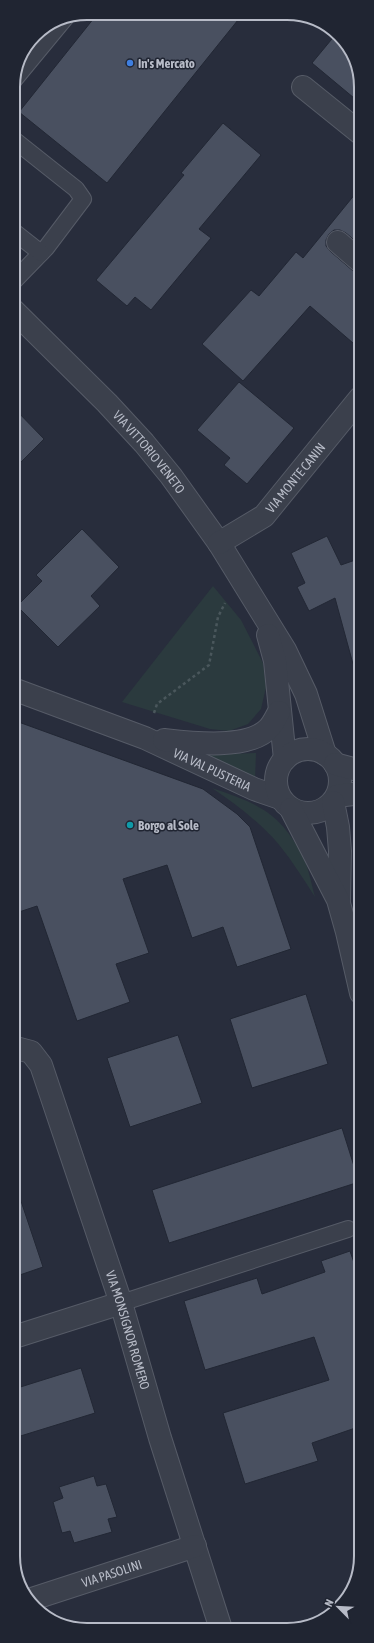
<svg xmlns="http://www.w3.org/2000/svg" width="374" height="1643" font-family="'Asap Condensed',sans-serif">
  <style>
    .green { fill: #2b3a3e }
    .building { fill: #495060; stroke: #222734 }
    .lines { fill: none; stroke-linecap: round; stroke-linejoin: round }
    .lane-casing { stroke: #565b67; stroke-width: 18 }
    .street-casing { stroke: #565b67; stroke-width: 24 }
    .path { stroke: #4a575c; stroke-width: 2.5; stroke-dasharray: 3 3; stroke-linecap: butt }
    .lane { stroke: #3b404c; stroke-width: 16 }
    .street { stroke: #3b404c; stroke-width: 22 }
    .shop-dot { fill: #3f7fe0; stroke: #202532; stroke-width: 1.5 }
    .culture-dot { fill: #0f9aa8; stroke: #202532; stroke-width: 1.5 }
    .labels { text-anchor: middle; stroke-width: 3; stroke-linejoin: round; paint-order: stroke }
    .poi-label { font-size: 13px; font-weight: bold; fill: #b7bbc7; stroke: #202532; text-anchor: start }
    .street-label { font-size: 13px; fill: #b7bbc7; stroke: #202532 }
    .rim { fill: none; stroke: #b7bbc7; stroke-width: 2 }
  </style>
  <rect width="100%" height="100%" fill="#282d3c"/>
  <g class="green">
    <polygon points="213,586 241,620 263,663 266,687 261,709 248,724 229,731 210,729 122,702"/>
    <polygon points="256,753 255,780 196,755"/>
    <path d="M 212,788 C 256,803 280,812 302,855 C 309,868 311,883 315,897 C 304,880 293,862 280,846 C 261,823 237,805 212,788 Z"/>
  </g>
  <g class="building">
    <polygon points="98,13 242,15 107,183 19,112"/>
    <polygon points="336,34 343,38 360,77 360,103 312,63"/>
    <polygon points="223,123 261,155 199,229 211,238 151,310 135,297 127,306 96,280 184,175 181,173"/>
    <polygon points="360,188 360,245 346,233 340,230 334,230 329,234 326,240 326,246 330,251 352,270 360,273 360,349 310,306 243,381 202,344 251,290 259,296 296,252 303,258"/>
    <polygon points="239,382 294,428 247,484 224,465 230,458 197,430"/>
    <polygon points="13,407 44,439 13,470"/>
    <polygon points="82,529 119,567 91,596 100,606 58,647 17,606 42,581 36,575"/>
    <polygon points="327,536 341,565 361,558 361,663 353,664 335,598 309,611 297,587 305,583 291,553"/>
    <polygon points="13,720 203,789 237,814 250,827 291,949 237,967 223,927 192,938 167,865 123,879 149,953 116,964 130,1002 77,1021 37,906 13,914"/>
    <polygon points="306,994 328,1064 252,1088 230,1019"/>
    <polygon points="178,1035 202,1103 130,1127 107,1058"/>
    <polygon points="342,1128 359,1182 169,1243 152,1190"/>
    <polygon points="13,1192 18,1192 43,1267 14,1277"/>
    <polygon points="350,1251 361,1283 361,1426 312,1443 318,1461 245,1484 223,1413 329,1380 314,1337 205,1370 184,1301 257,1278 262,1294 325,1272 321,1261"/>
    <polygon points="81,1368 95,1413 14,1438 14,1389"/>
    <polygon points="94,1476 97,1486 106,1484 117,1517 108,1519 112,1532 74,1543 70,1531 62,1533 53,1502 63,1498 59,1487"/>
  </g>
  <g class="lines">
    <defs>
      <g id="lane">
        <polyline points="14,80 66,17"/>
        <polyline points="13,139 76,189 83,199 46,248 13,282"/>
        <polyline points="13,231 41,253"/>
        <polyline points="121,1303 348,1229"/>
      </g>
      <g id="street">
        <polyline points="303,87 360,133"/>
        <polyline points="338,242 360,261"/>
        <path id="s1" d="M 13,310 L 107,403 L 144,443 L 171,476 L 219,543 L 285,650 L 306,694 L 325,754"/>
        <path id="s2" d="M 219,543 L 264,516 L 360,398"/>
        <polyline points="268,635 275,661 285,759"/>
        <path id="s3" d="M 13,689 L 145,738 L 254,789 L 280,798"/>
        <path d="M 164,740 C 191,743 249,750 269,728 C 273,724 276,717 279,712"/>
        <circle cx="308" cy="781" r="32"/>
        <polyline points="335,764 361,771"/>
        <polyline points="337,796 361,793"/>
        <polyline points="333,802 338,827 340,851 339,899"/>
        <polyline points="291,809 338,900 347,932 361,993"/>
        <path id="s4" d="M 13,1049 L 16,1048 L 31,1052 L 41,1065 L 121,1303 L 160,1438 L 221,1629"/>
        <polyline points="14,1337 121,1303"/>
        <path id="s5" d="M 29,1600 L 195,1546"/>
      </g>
    </defs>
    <use href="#lane" class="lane-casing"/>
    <use href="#street" class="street-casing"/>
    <polyline class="path" points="154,713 157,704 209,665 218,617 225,603"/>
    <use href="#lane" class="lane"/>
    <use href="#street" class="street"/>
  </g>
  <circle class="shop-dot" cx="130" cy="63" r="4"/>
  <circle class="culture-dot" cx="130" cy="825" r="4"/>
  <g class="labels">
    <g class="poi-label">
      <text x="138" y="68">In's Mercato</text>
      <text x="138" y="830">Borgo al Sole</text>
    </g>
    <g class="street-label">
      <text dy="5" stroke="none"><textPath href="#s1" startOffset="197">VIA VITTORIO VENETO</textPath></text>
      <text dy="5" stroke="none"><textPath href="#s2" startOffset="102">VIA MONTE CANIN</textPath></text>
      <text dy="5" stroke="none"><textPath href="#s3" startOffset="215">VIA VAL PUSTERIA</textPath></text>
      <text dy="5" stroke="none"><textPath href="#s4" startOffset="314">VIA MONSIGNOR ROMERO</textPath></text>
      <text dy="5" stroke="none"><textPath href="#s5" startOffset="87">VIA PASOLINI</textPath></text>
    </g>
  </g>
  <path d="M0 0H374V1643H0ZM87 20H287A67 67 0 0 1 354 87V1556A67 67 0 0 1 287 1623H87A67 67 0 0 1 20 1556V87A67 67 0 0 1 87 20Z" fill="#202532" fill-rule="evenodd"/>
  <path class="rim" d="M87 20H287A67 67 0 0 1 354 87V1556A67 67 0 0 1 287 1623H87A67 67 0 0 1 20 1556V87A67 67 0 0 1 87 20Z"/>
  <g transform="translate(338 1607) rotate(294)" stroke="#202532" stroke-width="3" paint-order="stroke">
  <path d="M0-3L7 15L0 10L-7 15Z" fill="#b7bbc7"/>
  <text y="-6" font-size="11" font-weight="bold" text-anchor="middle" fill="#b7bbc7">N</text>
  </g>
</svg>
